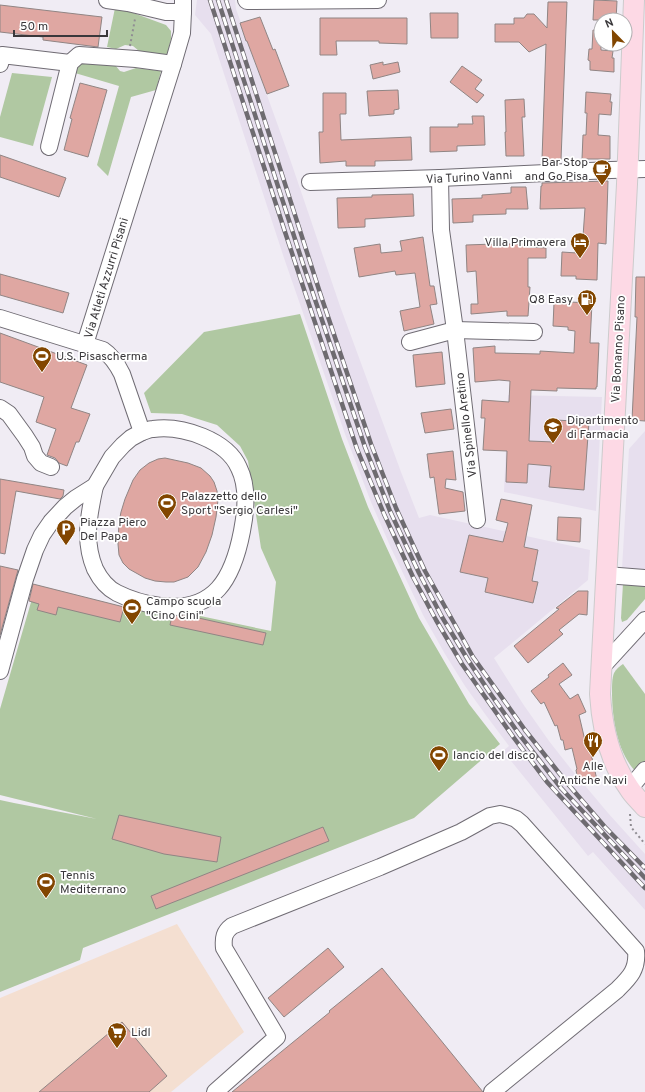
<svg xmlns="http://www.w3.org/2000/svg" width="645" height="1092" font-family="Overpass,sans-serif">
  <style>
    .commercial { fill: #f4dfd1 }
    .built { fill: #e7dfee }
    .green { fill: #b0c8a2 }
    .building { fill: #dfa7a2; stroke: #908584 }
    .lines { fill: none; stroke-linecap: round; stroke-linejoin: round }
    .minor-casing { stroke: #706c74; stroke-width: 18 }
    .major-casing { stroke: #cccbcc; stroke-width: 22 }
    .path { stroke: #908d93; stroke-width: 2; stroke-dasharray: 2 3; stroke-linecap: butt }
    .minor { stroke: #fff; stroke-width: 16 }
    .major { stroke: #fdd9e5; stroke-width: 20 }
    .rail-casing { stroke: #6e6b70; stroke-width: 4.5 }
    .rail { stroke: #fff; stroke-width: 3; stroke-dasharray: 9; stroke-linecap: butt }
    .labels { text-anchor: middle; stroke-width: 3.5; stroke-linejoin: round; paint-order: stroke }
    .poi-label { font-size: 12px; fill: #3a383b; stroke: #fff; text-anchor: start }
    .street-label { font-size: 12px; fill: #3a383b; stroke: #fff }
  </style>
  <rect width="100%" height="100%" fill="#f0ecf4"/>
  <polygon class="commercial" points="177,924 244,1032 171,1092 0,1092 0,998"/>
  <g class="built">
    <polygon points="197,0 235,0 236,9 291,162 340,306 401,472 419,518 430,515 590,550 588,580 494,658 523,704 549,741 571,769 608,813 645,854 645,910 593,852 588,856 503,751 509,746 485,714 465,686 445,654 423,615 391,548 371,502 345,434 284,258 211,34 195,15"/>
    <polygon points="508,395 602,397 596,511 504,492"/>
    <polygon points="645,431 645,571 622,569 629,449"/>
  </g>
  <g class="green">
    <polygon points="115,8 128,11 166,25 171,31 171,39 167,55 139,51 133,46 125,45 116,49 107,47"/>
    <polygon points="79,62 115,65 120,71 124,72 136,68 161,71 156,90 131,97 108,176 97,165 119,86 75,73"/>
    <polygon points="12,73 52,77 33,146 0,137 0,117"/>
    <polygon points="300,314 342,439 368,507 419,618 469,704 500,744 414,818 83,948 80,960 0,992 0,800 14,803 97,819 0,795 0,709 36,585 123,607 126,602 172,610 271,631 276,582 261,548 248,461 240,446 217,425 182,414 151,413 144,393 204,332"/>
    <polygon points="623,583 645,586 645,599 627,620 622,622 621,618"/>
    <path d="M 623,664 L 645,694 L 645,763 L 637,773 C 617,753 612,719 612,691 C 612,686 612,678 614,673 C 616,669 620,666 623,664 Z"/>
  </g>
  <g class="building">
    <polygon points="594,0 617,1 616,20 593,20"/>
    <polygon points="548,2 567,2 561,160 542,159 546,44 529,52 519,42 495,42 495,24 514,24 514,18 524,18 527,14 534,14 547,28"/>
    <polygon points="0,5 102,17 98,47 43,40 43,37 0,32"/>
    <polygon points="430,13 458,13 458,38 431,38"/>
    <polygon points="260,17 273,50 275,49 289,86 267,94 247,41 246,41 240,23"/>
    <polygon points="320,18 407,18 407,44 379,43 379,41 336,41 337,55 320,55"/>
    <polygon points="593,30 601,31 601,50 613,51 612,58 614,58 614,72 590,70 590,61 588,60 589,49 592,49"/>
    <polygon points="383,62 383,65 398,62 400,72 373,79 370,65"/>
    <polygon points="462,66 482,80 475,89 484,95 477,103 450,82"/>
    <polygon points="80,83 107,90 88,157 64,150 72,119 70,118"/>
    <polygon points="398,90 399,109 394,110 394,114 369,116 367,91"/>
    <polygon points="586,92 611,94 610,102 612,102 611,115 599,114 598,135 610,136 610,159 582,159 583,135 586,135 587,113 585,113"/>
    <polygon points="323,93 346,93 346,114 340,114 341,140 411,137 412,160 375,161 375,166 346,166 346,161 320,163 319,132 323,132"/>
    <polygon points="524,99 525,117 522,117 524,156 506,156 505,132 506,132 505,100"/>
    <polygon points="472,116 484,116 485,145 457,146 457,151 430,152 430,127 458,127 458,124 473,124"/>
    <polygon points="0,155 66,178 59,197 0,177"/>
    <polygon points="608,181 606,244 598,243 597,280 576,279 576,276 561,276 562,252 577,253 577,251 582,251 585,208 540,209 541,186 542,186 542,183"/>
    <polygon points="511,187 526,187 528,209 506,209 506,214 473,215 473,222 453,223 452,199 482,198 482,195 511,193"/>
    <polygon points="413,194 414,216 365,219 365,227 338,228 337,198 372,197 372,195"/>
    <polygon points="423,237 430,286 434,286 437,304 430,305 434,324 404,331 400,311 420,307 415,273 396,275 395,271 359,277 354,248 380,244 381,253 402,251 400,241"/>
    <polygon points="494,244 528,244 528,247 546,248 546,258 528,258 528,287 530,287 528,316 507,316 507,311 471,314 471,304 478,304 476,271 467,272 466,245"/>
    <polygon points="0,274 69,293 63,313 0,295"/>
    <polygon points="636,277 645,277 645,421 632,420 637,317 635,317"/>
    <polygon points="569,302 592,303 590,343 599,343 597,387 596,387 596,389 557,388 557,391 531,390 529,441 554,442 556,420 589,422 584,490 549,487 551,466 528,464 527,483 506,482 507,451 483,450 485,418 481,418 482,400 509,402 510,381 499,380 475,382 473,348 495,346 495,353 540,354 540,351 574,353 575,331 568,330 568,327 553,326 554,303 569,304"/>
    <polygon points="0,333 87,365 71,408 90,414 79,442 76,442 67,466 59,463 55,458 47,455 56,429 36,422 44,397 0,382"/>
    <polygon points="442,352 445,384 416,387 413,355"/>
    <polygon points="451,409 454,429 425,433 421,413"/>
    <polygon points="453,451 456,480 446,479 445,488 463,492 465,511 439,514 434,477 430,478 427,454"/>
    <polygon points="165,458 188,463 201,468 210,476 214,482 217,491 218,500 216,517 212,535 206,552 198,567 188,577 174,582 166,582 155,581 145,578 129,569 123,563 119,555 118,544 119,522 121,512 125,499 133,480 140,470 149,463 158,459"/>
    <polygon points="0,479 64,490 63,496 60,499 16,491 5,554 0,553"/>
    <polygon points="501,499 532,505 524,547 538,550 532,581 538,582 533,603 485,592 488,578 460,572 469,535 503,542 508,523 496,520"/>
    <polygon points="558,517 581,518 580,542 557,540"/>
    <polygon points="0,566 18,570 0,635"/>
    <polygon points="33,584 124,607 120,622 58,607 56,615 37,610 39,604 29,601"/>
    <polygon points="578,591 588,591 587,615 579,614 559,630 563,634 528,663 514,646 559,609 556,608"/>
    <polygon points="185,615 266,633 263,645 170,625 172,616"/>
    <polygon points="563,663 572,675 559,684 570,699 578,694 586,712 579,715 587,749 590,749 597,780 587,782 586,778 581,780 577,776 576,770 577,769 572,748 565,750 563,740 561,740 557,725 555,726 544,702 541,704 531,691 549,677 548,675"/>
    <polygon points="119,815 221,837 217,862 164,854 112,839"/>
    <polygon points="323,827 329,841 156,909 151,896"/>
    <polygon points="328,948 344,967 284,1017 268,998"/>
    <polygon points="382,968 483,1092 232,1092 330,1012 329,1011"/>
    <polygon points="122,1022 167,1076 149,1092 39,1092"/>
  </g>
  <g class="lines">
    <defs>
      <g id="minor">
        <polyline points="107,0 128,3 166,12 183,12 183,0"/>
        <polyline points="246,0 247,1 378,0"/>
        <polyline points="0,64 2,55 70,63"/>
        <polyline points="49,147 70,63 79,55 136,59 173,64"/>
        <polyline points="440,178 441,230 455,330 477,520"/>
        <polyline points="310,182 440,178 611,170 645,169"/>
        <path d="M 0,318 L 103,350 C 112,356 117,364 122,374 L 142,432 L 131,438 L 123,445 L 112,457 L 95,486 L 76,498 L 65,507 L 51,522 L 42,535 L 35,550 L 25,579 L 0,671"/>
        <polyline points="410,342 455,330 534,332"/>
        <polyline points="85,344 173,64 182,33 183,12"/>
        <polyline points="0,408 9,414 25,436 32,447 35,456 41,463 51,467"/>
        <path d="M 95,486 C 89,514 83,541 95,569 C 100,579 107,588 117,593 C 131,600 145,604 160,606 C 215,613 233,578 242,531 C 246,511 248,486 239,468 C 227,440 182,425 153,429 C 149,429 146,431 142,432"/>
        <polyline points="606,575 645,578"/>
        <polyline points="601,668 645,620"/>
        <polyline points="629,789 645,770"/>
        <path d="M 215,1092 L 277,1037 L 224,948 C 223,938 224,932 232,926 L 380,867 L 461,832 L 490,816 L 500,814 L 508,816 L 516,819 L 522,824 L 636,951 C 638,970 629,978 617,990 L 492,1092"/>
      </g>
      <path id="major" d="M 634,0 L 627,184 L 600,694 C 602,727 609,760 629,788 C 633,795 640,801 645,807"/>
    </defs>
    <use href="#minor" class="minor-casing"/>
    <use href="#major" class="major-casing"/>
    <g class="path">
      <polyline points="130,46 135,19"/>
      <polyline points="630,814 631,827 645,844"/>
    </g>
    <use href="#minor" class="minor"/>
    <use href="#major" class="major"/>
    <defs>
      <g id="rail">
        <polyline points="210,0 285,232 357,449 384,514 413,577 436,620 462,664 514,738 547,782 645,888"/>
        <polyline points="218,0 304,267 365,447 390,511 419,573 442,617 468,660 490,693 519,734 561,788 645,878"/>
        <polyline points="226,0 321,296 371,444 396,508 425,571 473,657 525,730 567,783 605,827 645,868"/>
      </g>
    </defs>
    <use href="#rail" class="rail-casing"/>
    <use href="#rail" class="rail"/>
  </g>
  <defs>
    <symbol id="cafe-pin" viewBox="-11 -11 22 30"><path d="M0 17L-7.5 6A9.5 9.5 0 1 1 7.5 6Z" fill="#824600" stroke="#fff"/><path d="M-5.5-4.5H6V0H3Q3 3.5 0 3.5H-2.5Q-5.5 3.5-5.5 0ZM3-3.2v2h1.7v-2ZM-6 4.5H4V6H-6Z" fill="#fff"/></symbol>
    <symbol id="hotel-pin" viewBox="-11 -11 22 30"><path d="M0 17L-7.5 6A9.5 9.5 0 1 1 7.5 6Z" fill="#824600" stroke="#fff"/><path d="M-6-4.5h1.5V1H6V5H4.5V3h-9V5H-6ZM-4 0a1.8 1.8 0 1 1 3.6 0ZM.5 0V-2.5h3Q6-2.5 6 0Z" fill="#fff"/></symbol>
    <symbol id="fuel-pin" viewBox="-11 -11 22 30"><path d="M0 17L-7.5 6A9.5 9.5 0 1 1 7.5 6Z" fill="#824600" stroke="#fff"/><path d="M-5.5-6h7V0h2V4h1.3V-2.5L3-4.5l.8-.8L6-3V5H2.5V1h-1V6h-7ZM-4.2-4.7v3.2H.2V-4.7Z" fill="#fff"/></symbol>
    <symbol id="stadium-pin" viewBox="-11 -11 22 30"><path d="M0 17L-7.5 6A9.5 9.5 0 1 1 7.5 6Z" fill="#824600" stroke="#fff"/><path d="M0-5a6.5 5 0 1 0 0 10a6.5 5 0 1 0 0-10ZM-3.5-1.8h7v3.6h-7Z" fill="#fff"/></symbol>
    <symbol id="university-pin" viewBox="-11 -11 22 30"><path d="M0 17L-7.5 6A9.5 9.5 0 1 1 7.5 6Z" fill="#824600" stroke="#fff"/><path d="M0-5L7-2L0 1L-7-2ZM-4 1L0 2.5L4 1V4Q0 6-4 4Z" fill="#fff"/></symbol>
    <symbol id="parking-pin" viewBox="-11 -11 22 30"><path d="M0 17L-7.5 6A9.5 9.5 0 1 1 7.5 6Z" fill="#824600" stroke="#fff"/><path d="M-3.5-5.5H1a3.5 3.5 0 0 1 0 7H-1V5.5H-3.5ZM-1-3.4V-.6H.8a1.4 1.4 0 0 0 0-2.8Z" fill="#fff"/></symbol>
    <symbol id="restaurant-pin" viewBox="-11 -11 22 30"><path d="M0 17L-7.5 6A9.5 9.5 0 1 1 7.5 6Z" fill="#824600" stroke="#fff"/><path d="M-5-6h1v4h1v-4h1v4h1v-4h1v5L-1.5 .5V6h-2V.5L-5-1ZM5-6V6H3V1.5H1.5Q1.5-4 5-6Z" fill="#fff"/></symbol>
    <symbol id="supermarket-pin" viewBox="-11 -11 22 30"><path d="M0 17L-7.5 6A9.5 9.5 0 1 1 7.5 6Z" fill="#824600" stroke="#fff"/><path d="M-6-5.5h2.5l.6 2H6L4.5 2H-2.5L-4.4-4H-6ZM-1.5 3.2a1.3 1.3 0 1 0 .1 0ZM3 3.2a1.3 1.3 0 1 0 .1 0Z" fill="#fff"/></symbol>
  </defs>
  <g fill-rule="evenodd">
    <use href="#cafe-pin" x="591" y="158" width="22" height="30"/>
    <use href="#hotel-pin" x="569" y="231" width="22" height="30"/>
    <use href="#fuel-pin" x="576" y="288" width="22" height="30"/>
    <use href="#stadium-pin" x="31" y="345" width="22" height="30"/>
    <use href="#university-pin" x="542" y="416" width="22" height="30"/>
    <use href="#stadium-pin" x="156" y="492" width="22" height="30"/>
    <use href="#parking-pin" x="55" y="518" width="22" height="30"/>
    <use href="#stadium-pin" x="121" y="597" width="22" height="30"/>
    <use href="#restaurant-pin" x="582" y="730" width="22" height="30"/>
    <use href="#stadium-pin" x="428" y="744" width="22" height="30"/>
    <use href="#stadium-pin" x="35" y="871" width="22" height="30"/>
    <use href="#supermarket-pin" x="106" y="1021" width="22" height="30"/>
  </g>
  <g class="labels">
    <g class="poi-label">
      <text x="588" y="166" text-anchor="end">Bar Stop<tspan x="588" dy="14">and Go Pisa</tspan></text>
      <text x="566" y="246" text-anchor="end">Villa Primavera</text>
      <text x="573" y="303" text-anchor="end">Q8 Easy</text>
      <text x="56" y="360">U.S. Pisascherma</text>
      <text x="567" y="424">Dipartimento<tspan x="567" dy="14">di Farmacia</tspan></text>
      <text x="181" y="500">Palazzetto dello<tspan x="181" dy="14">Sport "Sergio Carlesi"</tspan></text>
      <text x="80" y="526">Piazza Piero<tspan x="80" dy="14">Del Papa</tspan></text>
      <text x="146" y="605">Campo scuola<tspan x="146" dy="14">"Cino Cini"</tspan></text>
      <text x="453" y="759">lancio del disco</text>
      <text x="593" y="770" text-anchor="middle">Alle<tspan x="593" dy="14">Antiche Navi</tspan></text>
      <text x="60" y="879">Tennis<tspan x="60" dy="14">Mediterrano</tspan></text>
      <text x="131" y="1036">Lidl</text>
    </g>
    <g class="street-label">
      <text transform="translate(469 177) rotate(-3)" y="4">Via Turino Vanni</text>
      <text transform="translate(106 278) rotate(-73)" y="4">Via Atleti Azzurri Pisani</text>
      <text transform="translate(618 349) rotate(-87)" y="4">Via Bonanno Pisano</text>
      <text transform="translate(466 425) rotate(-97)" y="4">Via Spinello Aretino</text>
    </g>
  </g>
  <g transform="translate(613 32) rotate(337)"><circle r="19" fill="#ffffff" stroke="#b0afb1"/>
  <path d="M0-3L7 15L0 10L-7 15Z" fill="#824600"/>
  <text y="-6" font-size="11" font-weight="bold" text-anchor="middle" fill="#3a383b">N</text>
  </g>
  <path d="M14 30v6h93v-6" fill="none" stroke="#3a383b" stroke-width="2"/>
  <text x="20" y="30" font-size="12" fill="#3a383b" stroke="#ffffff" stroke-width="3" paint-order="stroke">50 m</text>
</svg>
